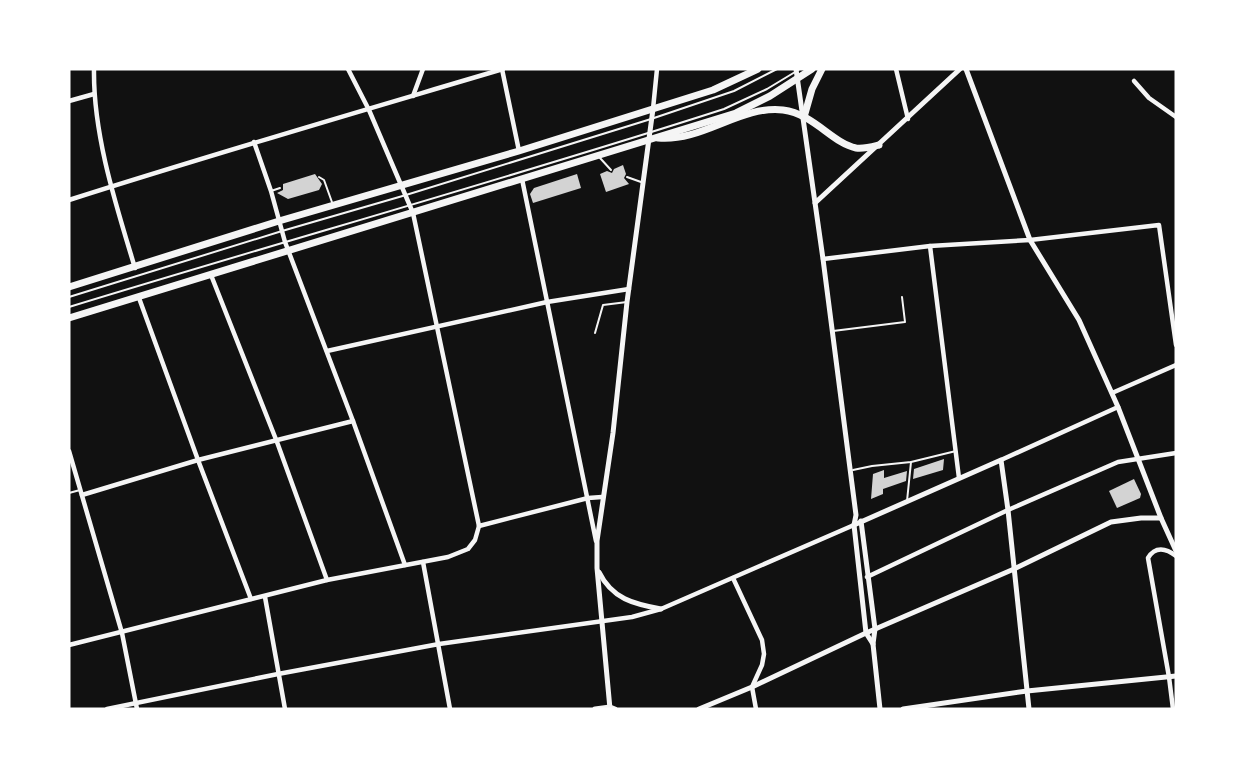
<svg xmlns="http://www.w3.org/2000/svg" width="1245" height="778" font-family="'Exo 2',sans-serif">
  <style>
    .building { fill: #d3d3d3 }
    .lines { fill: none; stroke-linecap: round; stroke-linejoin: round }
    .service { stroke: #f5f5f5; stroke-width: 2 }
    .minor { stroke: #f5f5f5; stroke-width: 4.5 }
    .tertiary { stroke: #f5f5f5; stroke-width: 5 }
    .primary { stroke: #f5f5f5; stroke-width: 7 }
  </style>
  <rect width="100%" height="100%" fill="#111"/>
  <g class="building">
    <polygon points="623,165 626,174 624,178 629,184 606,192 600,174 607,171 612,173 614,169"/>
    <polygon points="315,174 322,184 319,190 288,199 277,193 283,190 283,184"/>
    <polygon points="577,174 581,188 533,203 530,194 534,188"/>
    <polygon points="944,459 943,470 913,479 914,469"/>
    <polygon points="884,470 884,478 907,471 906,481 883,489 883,494 871,499 873,474"/>
    <polygon points="1134,479 1141,494 1140,498 1117,508 1109,491"/>
  </g>
  <g class="lines">
    <g class="service">
      <polyline points="600,158 611,170"/>
      <polyline points="319,177 324,180 333,205"/>
      <polyline points="627,177 641,182"/>
      <polyline points="271,191 280,188"/>
      <polyline points="69,297 282,231 406,195 651,119 734,91 777,69"/>
      <path d="M 69,307 C 287,240 507,179 724,109 L 767,89 L 800,69"/>
      <polyline points="833,331 905,322 902,297"/>
      <polyline points="595,333 603,305 627,302"/>
      <polyline points="853,470 872,466 911,462 956,451"/>
      <polyline points="69,493 80,490"/>
      <polyline points="907,501 911,462"/>
    </g>
    <g class="minor">
      <path d="M 94,69 C 93,135 116,205 135,268"/>
      <polyline points="502,69 519,151"/>
      <polyline points="896,69 908,119"/>
      <polyline points="1134,81 1149,98 1176,117"/>
      <polyline points="413,96 423,69"/>
      <polyline points="69,101 94,94"/>
      <polyline points="653,109 657,69"/>
      <polyline points="254,142 271,191 285,242 353,421 405,565"/>
      <polyline points="522,179 596,541"/>
      <path d="M 69,200 C 213,154 358,112 503,69"/>
      <polyline points="930,246 959,478"/>
      <polyline points="823,259 930,246 1030,240 1159,225 1176,345"/>
      <polyline points="211,275 277,442 327,580"/>
      <polyline points="139,298 198,460 251,599"/>
      <polyline points="327,351 547,302 629,289"/>
      <polyline points="1112,393 1176,365"/>
      <polyline points="69,451 122,633 137,709"/>
      <polyline points="1001,460 1118,407"/>
      <polyline points="82,495 198,460 353,421"/>
      <polyline points="479,526 588,498 602,497"/>
      <polyline points="423,562 450,709"/>
      <polyline points="867,577 1008,510 1118,462 1176,453"/>
      <polyline points="733,578 762,640 764,654 762,665 752,687 756,709"/>
      <polyline points="265,597 285,709"/>
      <polyline points="69,645 327,580 448,557 468,549 475,540 479,526 413,213 369,110 348,69"/>
      <polyline points="107,709 278,674 439,644 632,617 661,609 854,525"/>
      <path d="M 1173,709 L 1169,677 L 1148,558 C 1155,546 1166,548 1176,556"/>
    </g>
    <g class="tertiary">
      <polyline points="796,69 823,259 856,515 854,525 866,633 873,644"/>
      <polyline points="966,69 1030,240 1079,320 1118,407 1161,518 1176,551"/>
      <polyline points="815,203 960,69"/>
      <polyline points="861,521 875,629 873,644 880,709"/>
      <polyline points="854,525 1001,460 1008,510 1029,709"/>
      <path d="M 599,572 C 612,599 634,604 661,609"/>
      <polyline points="595,709 610,707 615,709"/>
      <polyline points="610,709 597,568 597,541 613,433 627,302 653,109"/>
      <polyline points="699,709 752,687 866,633 1014,569 1111,522 1141,518 1161,518"/>
      <polyline points="903,709 1027,691 1176,676"/>
    </g>
    <g class="primary">
      <polyline points="804,117 812,89 822,69"/>
      <path d="M 658,138 C 703,142 740,105 783,110 C 814,114 832,143 856,148 C 864,149 871,147 879,145"/>
      <polyline points="69,287 279,221 519,151 713,90 758,69"/>
      <polyline points="69,318 736,113 770,96 812,69"/>
    </g>
  </g>
  <rect width="1245" height="778" fill="none" stroke="#ffffff" stroke-width="141"/>
</svg>
